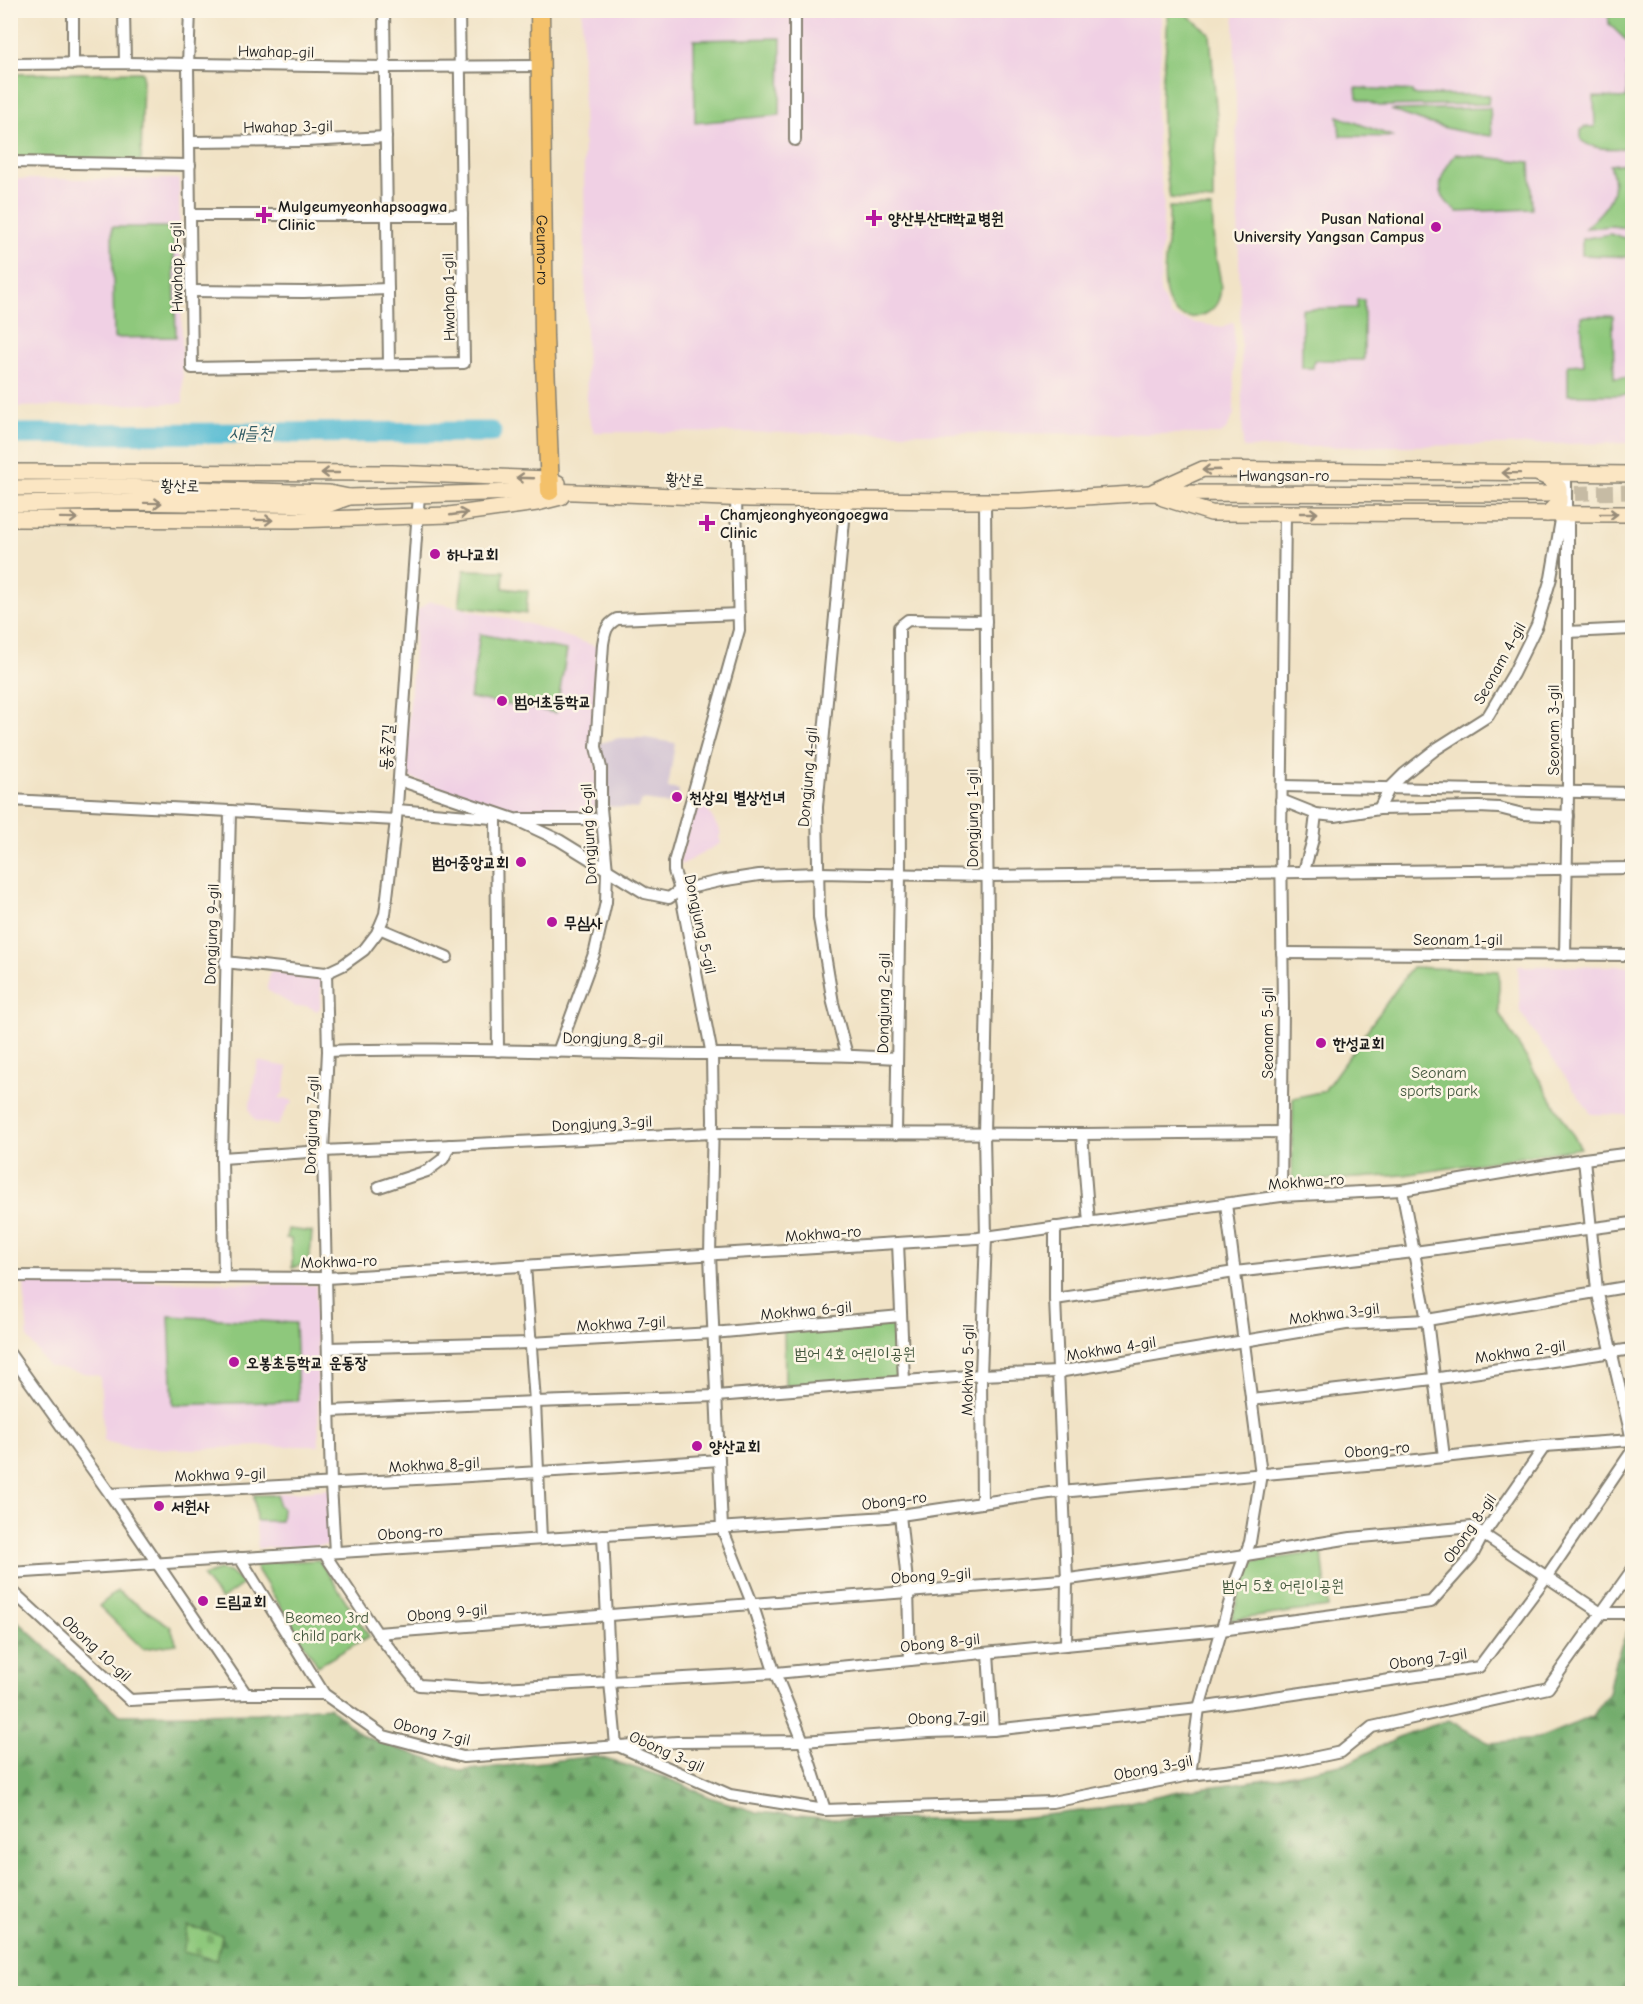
<svg xmlns="http://www.w3.org/2000/svg" width="1643" height="2004" font-family="'Comic Neue','Poor Story',sans-serif">
  <style>
    .built { fill: #f0d0e4 }
    .industrial { fill: #cebed1 }
    .green { fill: #8ec87c; stroke: #55724c; stroke-width: 1.5 }
    .forest { fill: url(#forest-firs); stroke: #476444; stroke-width: 1.5 }
    .cemetery { fill: url(#cemetery-stones); stroke: #55724c; stroke-width: 1.5 }
    .lines { fill: none; stroke-linecap: round; stroke-linejoin: round }
    .river { stroke: #55bbd3; stroke-width: 21 }
    .secondary-tunnel { stroke: #c6bba4; stroke-width: 15; stroke-dasharray: 15 8; stroke-linecap: butt }
    .minor-casing { stroke: #868071; stroke-width: 14 }
    .secondary-casing { stroke: #868071; stroke-width: 18 }
    .primary-casing { stroke: #868071; stroke-width: 21 }
    .minor { stroke: #fff; stroke-width: 10 }
    .secondary { stroke: #fbe6c3; stroke-width: 15 }
    .primary { stroke: #f4c16a; stroke-width: 18 }
    .oneway { stroke: #978b78 }
    .poi-dot { fill: #b5179e; stroke: #fcf5e5; stroke-width: 2 }
    .labels { text-anchor: middle; stroke-width: 5; stroke-linejoin: round; paint-order: stroke }
    .street-label { font-size: 16px; fill: #1c1c1c; stroke: #fcf5e5 }
    .poi-label { font-size: 16px; font-weight: bold; fill: #1c1c1c; stroke: #fcf5e5; text-anchor: start }
    .park-label { font-size: 16px; fill: #44583e; stroke: #fcf5e5 }
    .water-label { font-size: 18px; font-style: italic; fill: #335c65; stroke: #fcf5e5 }
  </style>
  <defs>
    <pattern id="forest-firs" width="22" height="20" patternUnits="userSpaceOnUse" patternTransform="scale(1.5)"><rect width="22" height="20" fill="#72ac6c"/><path d="M5 1l3.5 6h-7zM16 11l3.5 6h-7z" fill="#5d8b58"/></pattern>
    <pattern id="cemetery-stones" width="16" height="16" patternUnits="userSpaceOnUse" patternTransform="scale(1.5)"><rect width="16" height="16" fill="#8ec87c"/><path d="M2 7V4a2 2 0 0 1 4 0v3zM10 15v-3a2 2 0 0 1 4 0v3z" fill="#7aab6b"/></pattern>
  </defs>
  <rect width="100%" height="100%" fill="#fcf5e5"/>
  <filter id="ink" filterUnits="userSpaceOnUse"><feTurbulence type="fractalNoise" baseFrequency=".0167" numOctaves="2"/><feDisplacementMap in="SourceGraphic" scale="12" xChannelSelector="R" yChannelSelector="G"/><feConvolveMatrix kernelMatrix="1 2 1 2 8 2 1 2 1" color-interpolation-filters="sRGB"/></filter>
  <filter id="wash" filterUnits="userSpaceOnUse"><feTurbulence type="fractalNoise" baseFrequency=".008" numOctaves="4" result="noise"/><feDisplacementMap in="SourceGraphic" scale="24" xChannelSelector="R" yChannelSelector="G"/><feGaussianBlur stdDeviation="1.35" result="paint"/><feColorMatrix in="noise" values="0 0 0 0 0 0 0 0 0 0 0 0 0 0 0 0 0 1.4 0 .05"/><feComposite in="paint" operator="in"/></filter>
  <g filter="url(#wash)">
    <rect width="100%" height="100%" fill="#f1e3c6"/>
    <g class="built">
      <polygon points="582,11 1161,11 1161,53 1156,106 1158,160 1164,200 1160,292 1171,316 1195,323 1223,327 1234,322 1234,414 1226,430 1220,434 594,432 587,412"/>
      <polygon points="1234,11 1632,11 1632,443 1243,448"/>
      <polygon points="10,179 179,179 183,403 11,407"/>
      <polygon points="429,601 529,624 598,647 596,655 593,748 597,769 597,807 591,812 510,813 485,807 404,775 417,611"/>
      <polygon points="699,795 721,833 719,837 721,843 683,864 679,863 694,801"/>
      <polygon points="1518,966 1632,966 1632,1115 1591,1114 1520,1012"/>
      <polygon points="270,971 318,976 322,979 320,1008 317,1011 307,1006 296,1007 267,990"/>
      <polygon points="258,1061 288,1067 284,1092 279,1098 291,1100 293,1103 288,1106 278,1126 256,1121 252,1116 249,1109"/>
      <polygon points="99,1280 316,1285 319,1446 261,1446 196,1449 133,1448 104,1441 100,1376 48,1366 28,1339 24,1282"/>
      <polygon points="330,1489 332,1545 258,1548 253,1495"/>
    </g>
    <polygon class="industrial" points="619,738 645,738 675,743 668,788 679,790 678,796 673,795 668,804 644,800 641,801 638,809 606,806 607,776 599,753 600,743"/>
    <g class="green">
      <path d="M 1167,11 L 1183,11 L 1210,34 L 1218,131 L 1213,173 L 1213,201 L 1170,198 C 1164,161 1160,123 1162,85 C 1164,60 1169,36 1167,11 Z"/>
      <polygon points="1608,11 1630,11 1631,45 1609,24"/>
      <polygon points="781,38 780,115 695,123 694,40"/>
      <path d="M 1632,63 L 1632,148 C 1616,148 1594,152 1581,140 L 1581,130 L 1584,127 L 1595,127 L 1594,97 L 1627,98 L 1627,64 Z"/>
      <polygon points="143,72 141,161 11,158 11,74"/>
      <polygon points="1356,88 1412,91 1413,95 1489,95 1488,104 1379,106 1357,98"/>
      <path d="M 1490,108 L 1492,136 C 1456,133 1424,123 1391,110 Z"/>
      <polygon points="1338,116 1394,137 1340,136"/>
      <path d="M 1456,154 L 1530,162 L 1532,209 L 1458,212 C 1431,194 1439,175 1456,154 Z"/>
      <path d="M 1629,159 L 1632,159 L 1632,229 L 1612,226 L 1585,228 C 1606,208 1621,195 1610,165 L 1628,163 Z"/>
      <path d="M 1169,207 L 1212,208 C 1213,223 1213,239 1215,254 C 1218,269 1225,288 1217,303 C 1207,321 1177,323 1169,303 C 1157,273 1172,237 1169,207 Z"/>
      <polygon points="112,227 173,227 176,337 114,338"/>
      <polygon points="1610,234 1632,240 1632,257 1582,255 1582,239"/>
      <polygon points="1357,299 1364,300 1364,360 1314,360 1313,368 1302,368 1302,309 1357,308"/>
      <polygon points="1581,316 1613,316 1614,378 1632,378 1632,395 1568,395 1568,365 1584,364"/>
      <polygon points="464,570 504,571 503,588 528,591 526,614 459,606"/>
      <polygon points="480,634 567,650 556,713 470,698"/>
      <polygon points="1412,967 1499,971 1499,1013 1581,1148 1404,1175 1292,1182 1293,1098 1324,1091"/>
      <path d="M 288,1229 L 312,1232 C 310,1251 314,1263 292,1268 L 291,1239 L 286,1238 Z"/>
      <polygon points="169,1316 295,1323 298,1401 173,1405"/>
      <polygon points="896,1323 899,1378 785,1386 784,1331"/>
      <polygon points="254,1495 278,1495 278,1504 282,1508 281,1521 256,1521"/>
      <polygon points="1322,1552 1328,1607 1231,1620 1249,1562"/>
      <polygon points="319,1560 369,1636 318,1666 253,1563"/>
      <polygon points="219,1570 229,1572 243,1584 221,1600 202,1576"/>
      <polygon points="117,1591 170,1626 177,1644 143,1649 99,1606"/>
    </g>
    <polygon class="forest" points="10,1614 120,1715 258,1713 329,1707 363,1736 461,1771 595,1756 665,1777 712,1798 757,1812 821,1818 937,1820 1010,1819 1098,1809 1178,1791 1274,1778 1350,1762 1398,1737 1449,1720 1489,1743 1537,1739 1593,1716 1608,1693 1615,1661 1630,1625 1632,1627 1632,1993 11,1993"/>
    <polygon class="cemetery" points="188,1927 222,1935 217,1960 183,1952"/>
    <g class="lines">
      <polyline class="river" points="10,434 491,432"/>
    </g>
  </g>
  <g filter="url(#ink)">
    <g class="lines">
      <polyline class="secondary-tunnel" points="1552,494 1632,492"/>
      <defs>
        <g id="minor">
          <polyline points="73,10 73,64"/>
          <polyline points="124,10 125,63"/>
          <polyline points="190,10 188,65 192,368 464,363 459,10"/>
          <polyline points="384,10 389,364"/>
          <polyline points="795,10 795,140"/>
          <polyline points="10,64 125,63 385,67 541,66"/>
          <polyline points="190,142 306,141 386,137"/>
          <polyline points="10,162 190,165"/>
          <polyline points="191,215 462,215"/>
          <polyline points="192,291 304,292 388,289"/>
          <polyline points="736,498 739,630 674,862 674,871 680,890 712,1055 713,1120 710,1255 722,1528 752,1603 773,1668 803,1741 825,1810"/>
          <polyline points="846,499 817,807 819,918 833,1003 847,1055"/>
          <polyline points="1568,632 1632,629"/>
          <polyline points="399,780 514,819 559,840 645,893 669,898 680,890 720,881 759,875 818,873 988,876 1632,868"/>
          <polyline points="1282,786 1632,793"/>
          <polyline points="10,800 230,811 222,1158 224,1277"/>
          <polyline points="1281,800 1316,814 1335,816 1379,809 1478,807 1499,808 1523,814 1568,816"/>
          <polyline points="1379,809 1389,789 1404,774 1436,749 1488,716 1513,674 1537,625 1551,578 1562,514 1564,509"/>
          <polyline points="397,810 492,818"/>
          <polyline points="230,811 396,820"/>
          <polyline points="498,814 496,819 498,1051"/>
          <polyline points="519,819 602,819"/>
          <polyline points="1304,871 1313,839 1316,814"/>
          <polyline points="379,928 447,957"/>
          <polyline points="1282,953 1632,955"/>
          <polyline points="1565,955 1568,793 1568,514 1566,506 1566,473"/>
          <polyline points="225,962 326,973"/>
          <polyline points="326,973 328,1051 323,1151 331,1485 335,1552"/>
          <polyline points="326,973 343,965 364,950 377,933 385,914 396,820 419,495"/>
          <path d="M 328,1051 C 430,1047 532,1052 633,1053 C 721,1055 809,1053 897,1058"/>
          <path d="M 558,1052 L 595,951 L 606,902 L 607,871 L 601,808 L 601,768 L 596,747 L 603,644 C 605,632 606,625 617,619 L 739,614"/>
          <polyline points="896,1134 900,874 899,627 908,620 986,621"/>
          <polyline points="1082,1134 1089,1223"/>
          <polyline points="222,1158 323,1151 712,1133 1082,1134 1282,1132"/>
          <polyline points="1584,1159 1597,1290 1632,1440"/>
          <polyline points="379,1187 427,1171 443,1159 450,1145"/>
          <polyline points="1402,1190 1427,1320 1444,1457"/>
          <polyline points="1281,1196 1283,1007 1281,842 1285,513"/>
          <polyline points="1055,1227 1055,1299 1067,1579 1066,1645"/>
          <polyline points="898,1243 904,1381"/>
          <polyline points="525,1266 535,1402 541,1539"/>
          <polyline points="10,1276 326,1278 978,1238 1281,1196 1402,1190 1584,1159 1632,1153"/>
          <polyline points="1055,1299 1235,1272 1414,1252 1632,1223"/>
          <polyline points="328,1348 530,1343 713,1333 901,1316"/>
          <polyline points="10,1354 110,1494 246,1694"/>
          <polyline points="1251,1400 1433,1379 1632,1349"/>
          <polyline points="331,1411 535,1402 716,1396 981,1375 1058,1372 1346,1324 1427,1320 1632,1286"/>
          <path d="M 110,1494 C 313,1485 516,1475 719,1460"/>
          <polyline points="982,1503 981,1375 986,1237 984,1134 988,948 985,501"/>
          <polyline points="900,1515 908,1591 910,1660"/>
          <polyline points="603,1535 610,1682 616,1745 730,1795 825,1810 1052,1802 1190,1775 1284,1764 1341,1752 1372,1727 1548,1688 1632,1570"/>
          <polyline points="324,1553 377,1633 419,1685 482,1689 776,1673 1221,1630 1431,1602 1472,1556 1483,1535 1545,1446"/>
          <polyline points="240,1558 324,1694 384,1736 463,1757 677,1742 803,1741 929,1732 993,1730 1199,1708 1479,1667 1547,1576 1632,1451"/>
          <polyline points="10,1573 887,1517 1049,1493 1389,1463 1545,1446 1632,1440"/>
          <polyline points="10,1589 130,1700 246,1694 324,1694"/>
          <polyline points="377,1633 1062,1580 1246,1555 1351,1538 1472,1527 1601,1613 1632,1613"/>
          <polyline points="988,1653 993,1730"/>
          <polyline points="1190,1775 1199,1708 1236,1580 1250,1542 1261,1474 1226,1204"/>
        </g>
        <g id="secondary">
          <polyline points="10,472 392,473 549,479 558,483"/>
          <polyline points="1539,474 1548,478 1559,488 1559,502 1547,514"/>
          <polyline points="10,488 117,487 329,493 349,497 550,491 749,499 962,501 1021,501 1149,493 1547,494"/>
          <polyline points="1154,491 1203,469 1632,474"/>
          <polyline points="1163,498 1211,513 1632,514"/>
          <polyline points="10,504 118,502 327,505 349,497"/>
          <polyline points="10,519 293,520 449,515 537,503 561,497"/>
        </g>
        <g id="primary">
          <path id="s1" d="M 540,10 L 544,336 L 550,491"/>
        </g>
      </defs>
      <use href="#minor" class="minor-casing"/>
      <use href="#secondary" class="secondary-casing"/>
      <use href="#primary" class="primary-casing"/>
      <use href="#minor" class="minor"/>
      <use href="#secondary" class="secondary"/>
      <use href="#primary" class="primary"/>
    </g>
    <defs><path id="oneway-shaft" d="M-6 0H5M1.5-3L5.5 0L1.5 3" fill="none" stroke-width="1.6" stroke-linecap="round" stroke-linejoin="round" transform="scale(1.5)"/></defs>
    <g class="oneway">
      <use href="#oneway-shaft" transform="translate(1211 470) rotate(178)"/>
      <use href="#oneway-shaft" transform="translate(330 473) rotate(-180)"/>
      <use href="#oneway-shaft" transform="translate(1511 473) rotate(-179)"/>
      <use href="#oneway-shaft" transform="translate(525 478) rotate(-178)"/>
      <use href="#oneway-shaft" transform="translate(153 503) rotate(1)"/>
      <use href="#oneway-shaft" transform="translate(1309 513)"/>
      <use href="#oneway-shaft" transform="translate(459 514) rotate(-8)"/>
      <use href="#oneway-shaft" transform="translate(1609 514)"/>
      <use href="#oneway-shaft" transform="translate(69 518) rotate(1)"/>
      <use href="#oneway-shaft" transform="translate(264 520) rotate(1)"/>
    </g>
  </g>
  <g class="poi-dot">
    <path d="M261 206h6v6h6v6h-6v6h-6v-6h-6v-6h6z"/>
    <path d="M871 209h6v6h6v6h-6v6h-6v-6h-6v-6h6z"/>
    <circle cx="1436" cy="227" r="6"/>
    <path d="M704 514h6v6h6v6h-6v6h-6v-6h-6v-6h6z"/>
    <circle cx="435" cy="554" r="6"/>
    <circle cx="502" cy="701" r="6"/>
    <circle cx="677" cy="797" r="6"/>
    <circle cx="521" cy="862" r="6"/>
    <circle cx="552" cy="922" r="6"/>
    <circle cx="1321" cy="1043" r="6"/>
    <circle cx="234" cy="1362" r="6"/>
    <circle cx="697" cy="1446" r="6"/>
    <circle cx="159" cy="1506" r="6"/>
    <circle cx="203" cy="1601" r="6"/>
  </g>
  <g class="labels">
    <g class="street-label">
      <text transform="translate(276 51) rotate(1)" y="6">Hwahap-gil</text>
      <text transform="translate(288 126) rotate(-1)" y="6">Hwahap 3-gil</text>
      <text dy="6" stroke="none"><textPath href="#s1" startOffset="240">Geumo-ro</textPath></text>
      <text transform="translate(176 267) rotate(-91)" y="6">Hwahap 5-gil</text>
      <text transform="translate(448 297) rotate(-91)" y="6">Hwahap 1-gil</text>
      <text x="1284" y="481">Hwangsan-ro</text>
      <text transform="translate(685 479) rotate(2)" y="6">황산로</text>
      <text transform="translate(180 485) rotate(1)" y="6">황산로</text>
      <text transform="translate(1499 663) rotate(-61)" y="6">Seonam 4-gil</text>
      <text transform="translate(1553 730) rotate(-90)" y="6">Seonam 3-gil</text>
      <text transform="translate(386 747) rotate(-86)" y="6">동중7길</text>
      <text transform="translate(807 777) rotate(-85)" y="6">Dongjung 4-gil</text>
      <text transform="translate(972 818) rotate(-90)" y="6">Dongjung 1-gil</text>
      <text transform="translate(588 834) rotate(-93)" y="6">Dongjung 6-gil</text>
      <text transform="translate(701 924) rotate(78)" y="6">Dongjung 5-gil</text>
      <text transform="translate(211 934) rotate(-88)" y="6">Dongjung 9-gil</text>
      <text x="1458" y="945">Seonam 1-gil</text>
      <text transform="translate(883 1003) rotate(-89)" y="6">Dongjung 2-gil</text>
      <text transform="translate(1267 1033) rotate(-90)" y="6">Seonam 5-gil</text>
      <text transform="translate(613 1038) rotate(1)" y="6">Dongjung 8-gil</text>
      <text transform="translate(602 1123) rotate(-3)" y="6">Dongjung 3-gil</text>
      <text transform="translate(311 1125) rotate(-88)" y="6">Dongjung 7-gil</text>
      <text transform="translate(1306 1181) rotate(-4)" y="6">Mokhwa-ro</text>
      <text transform="translate(823 1233) rotate(-4)" y="6">Mokhwa-ro</text>
      <text transform="translate(339 1261) rotate(-2)" y="6">Mokhwa-ro</text>
      <text transform="translate(806 1310) rotate(-5)" y="6">Mokhwa 6-gil</text>
      <text transform="translate(1334 1313) rotate(-7)" y="6">Mokhwa 3-gil</text>
      <text transform="translate(621 1323) rotate(-3)" y="6">Mokhwa 7-gil</text>
      <text transform="translate(1111 1348) rotate(-9)" y="6">Mokhwa 4-gil</text>
      <text transform="translate(1520 1351) rotate(-8)" y="6">Mokhwa 2-gil</text>
      <text transform="translate(967 1370) rotate(-89)" y="6">Mokhwa 5-gil</text>
      <text transform="translate(1377 1449) rotate(-5)" y="6">Obong-ro</text>
      <text transform="translate(434 1464) rotate(-3)" y="6">Mokhwa 8-gil</text>
      <text transform="translate(220 1474) rotate(-2)" y="6">Mokhwa 9-gil</text>
      <text transform="translate(894 1500) rotate(-7)" y="6">Obong-ro</text>
      <text transform="translate(1469 1528) rotate(-55)" y="6">Obong 8-gil</text>
      <text transform="translate(410 1532) rotate(-4)" y="6">Obong-ro</text>
      <text transform="translate(931 1575) rotate(-4)" y="6">Obong 9-gil</text>
      <text transform="translate(447 1612) rotate(-5)" y="6">Obong 9-gil</text>
      <text transform="translate(940 1642) rotate(-6)" y="6">Obong 8-gil</text>
      <text transform="translate(97 1648) rotate(43)" y="6">Obong 10-gil</text>
      <text transform="translate(1428 1658) rotate(-8)" y="6">Obong 7-gil</text>
      <text transform="translate(947 1717) rotate(-2)" y="6">Obong 7-gil</text>
      <text transform="translate(432 1731) rotate(13)" y="6">Obong 7-gil</text>
      <text transform="translate(667 1751) rotate(24)" y="6">Obong 3-gil</text>
      <text transform="translate(1153 1767) rotate(-11)" y="6">Obong 3-gil</text>
    </g>
    <g class="poi-label">
      <text x="278" y="212">Mulgeumyeonhapsoagwa<tspan x="278" dy="18">Clinic</tspan></text>
      <text x="888" y="224">양산부산대학교병원</text>
      <text x="1424" y="224" text-anchor="end">Pusan National<tspan x="1424" dy="18">University Yangsan Campus</tspan></text>
      <text x="720" y="520">Chamjeonghyeongoegwa<tspan x="720" dy="18">Clinic</tspan></text>
      <text x="447" y="560">하나교회</text>
      <text x="514" y="707">범어초등학교</text>
      <text x="689" y="803">천상의 별상선녀</text>
      <text x="509" y="868" text-anchor="end">범어중앙교회</text>
      <text x="564" y="928">무심사</text>
      <text x="1333" y="1049">한성교회</text>
      <text x="246" y="1368">오봉초등학교 운동장</text>
      <text x="709" y="1452">양산교회</text>
      <text x="171" y="1512">서원사</text>
      <text x="215" y="1607">드림교회</text>
    </g>
    <g class="park-label">
      <text x="1439" y="1078">Seonam<tspan x="1439" dy="18">sports park</tspan></text>
      <text x="855" y="1359">범어 4호 어린이공원</text>
      <text x="1283" y="1591">범어 5호 어린이공원</text>
      <text x="327" y="1623">Beomeo 3rd<tspan x="327" dy="18">child park</tspan></text>
    </g>
    <g class="water-label">
      <text x="251" y="439">새들천</text>
    </g>
  </g>
  <rect width="1643" height="2004" fill="none" stroke="#fcf5e5" stroke-width="36"/>
</svg>
